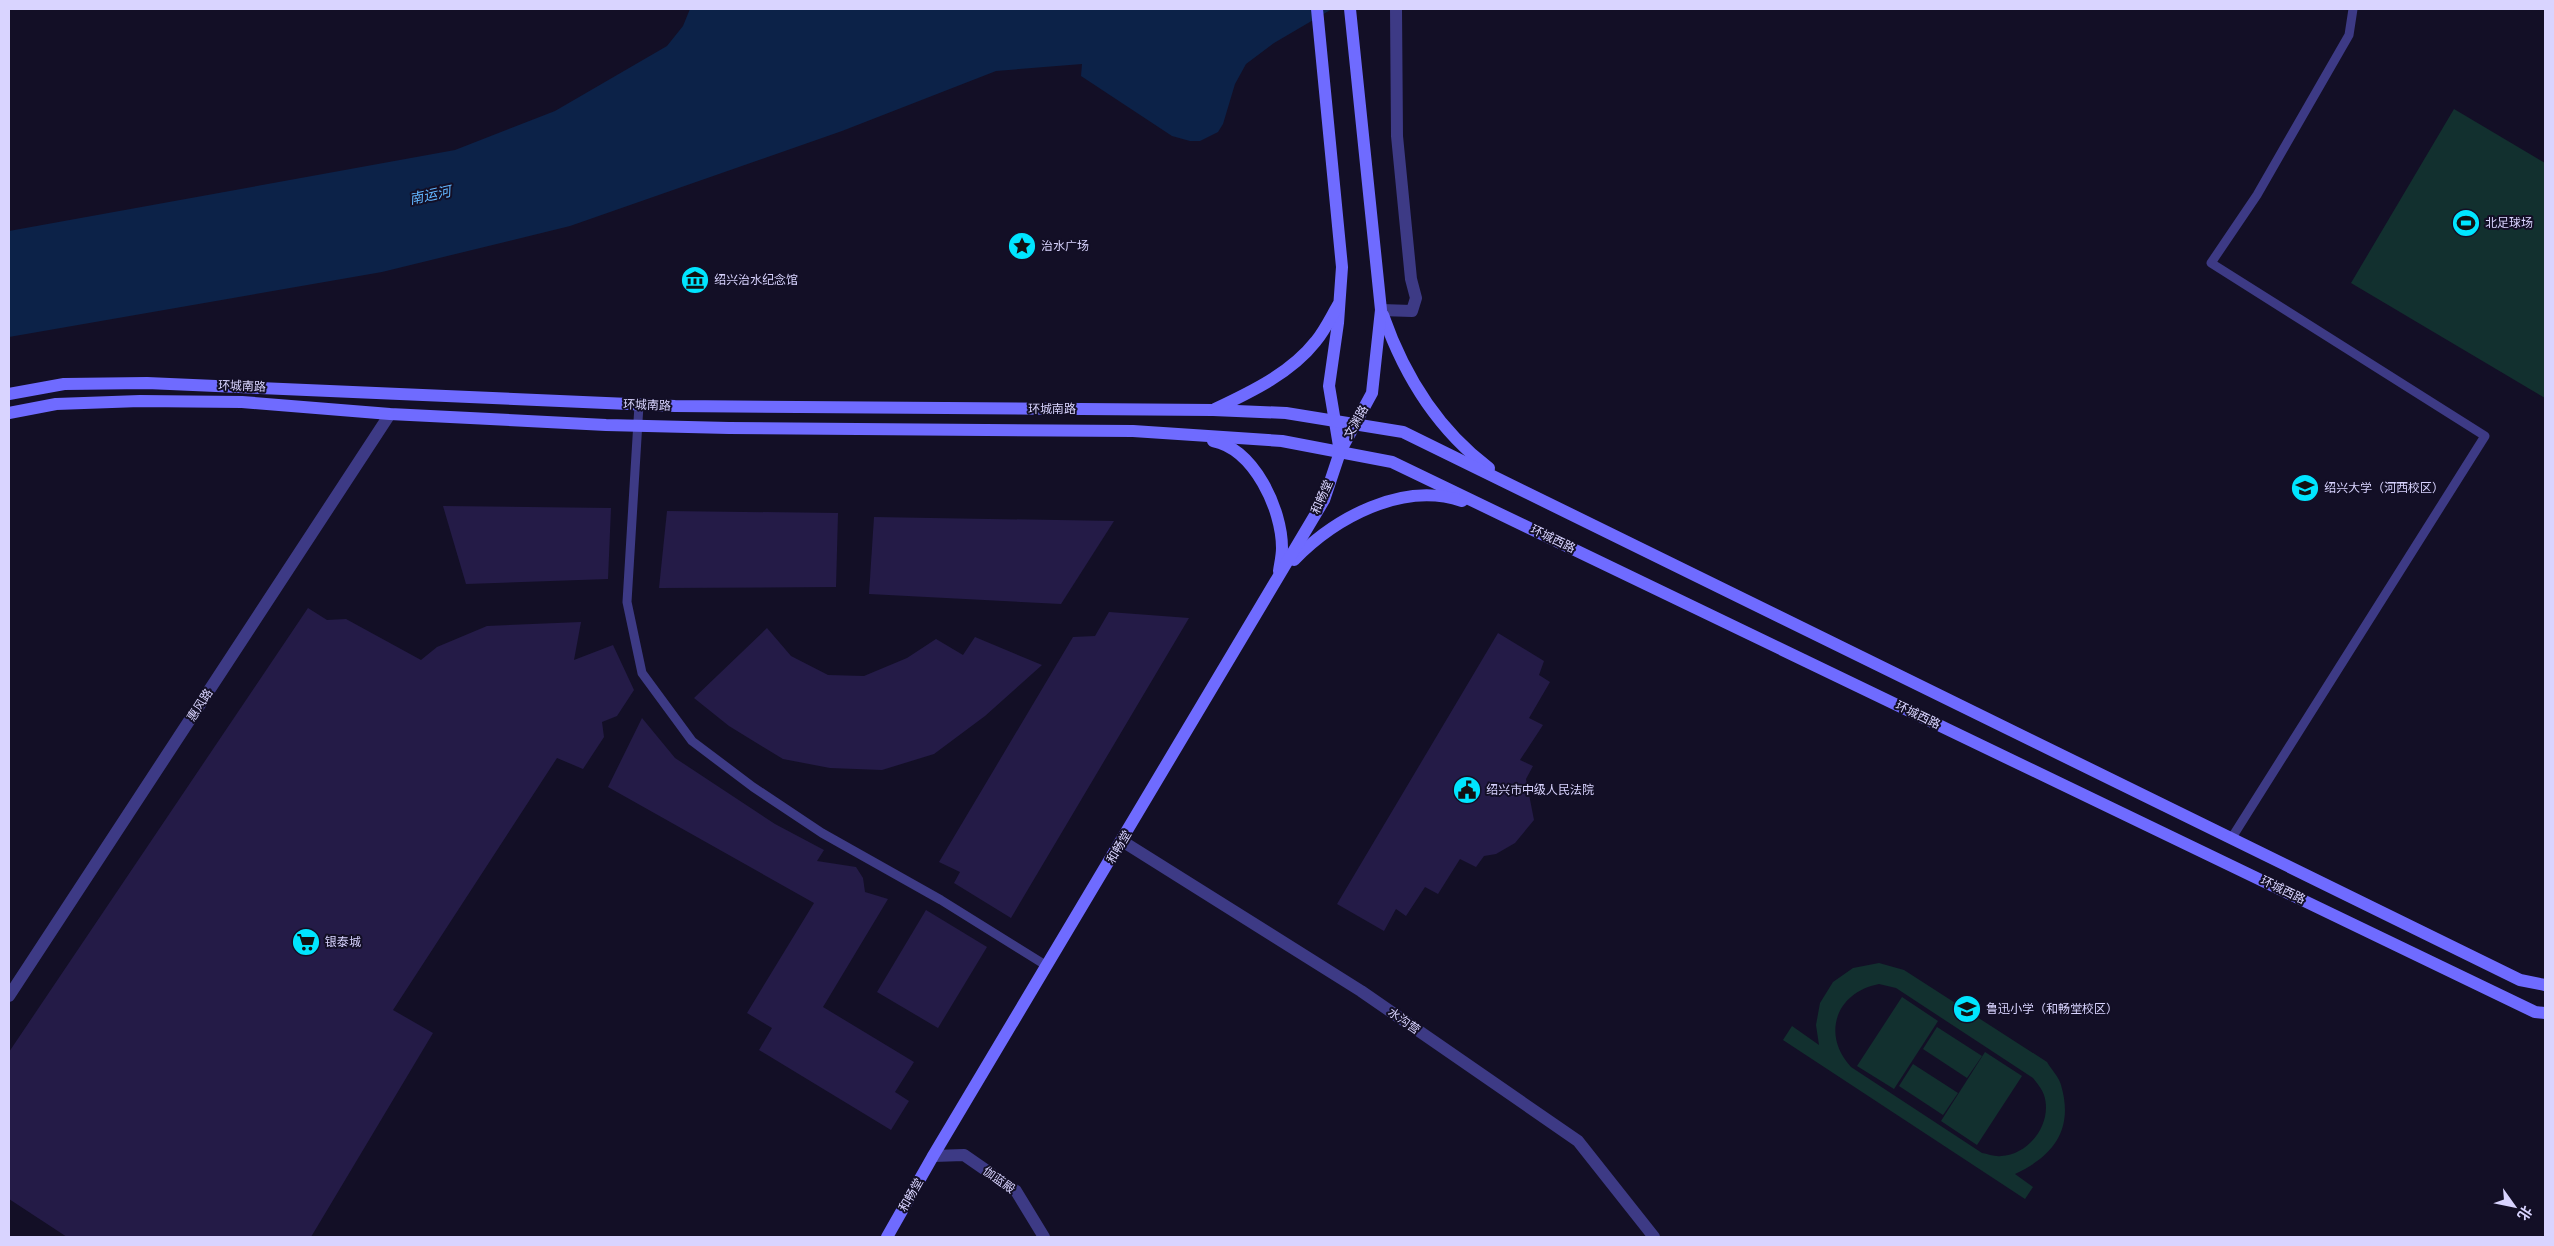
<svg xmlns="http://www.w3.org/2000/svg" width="2554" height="1246" font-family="Ubuntu,'Noto Sans SC',sans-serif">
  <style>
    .green { fill: #12302f; fill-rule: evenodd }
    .water { fill: #0c2248 }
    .building { fill: #241b47 }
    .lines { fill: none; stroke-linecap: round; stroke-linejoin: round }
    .lane { stroke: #3d3a85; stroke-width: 9 }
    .street { stroke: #3d3a85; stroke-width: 12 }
    .secondary { stroke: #6f6bff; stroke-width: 12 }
    .labels { text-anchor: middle; stroke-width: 4; stroke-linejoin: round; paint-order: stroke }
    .poi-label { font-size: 12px; fill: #d9d4ff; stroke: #130f26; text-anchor: start }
    .street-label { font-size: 12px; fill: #d9d4ff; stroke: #130f26 }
    .water-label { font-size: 14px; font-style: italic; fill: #62b6ff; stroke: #130f26 }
  </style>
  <rect width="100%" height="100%" fill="#130f26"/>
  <g class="green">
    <polygon points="2454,109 2545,163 2545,398 2351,283"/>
    <path d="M 1879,963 L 1904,970 L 2047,1062 C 2051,1069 2059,1077 2061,1085 C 2074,1129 2054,1156 2015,1174 L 2033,1187 L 2025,1199 L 1783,1040 L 1792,1026 L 1819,1045 L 1816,1025 L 1820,1003 L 1833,982 L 1853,968 ZM 1879,984 L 1896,988 L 2033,1078 C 2037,1083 2042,1089 2044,1095 C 2053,1122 2030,1155 2001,1156 C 1995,1157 1988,1154 1982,1153 L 1851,1067 C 1821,1035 1836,992 1879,984 Z"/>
    <polygon points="1902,997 1938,1021 1894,1089 1857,1066"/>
    <polygon points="1937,1027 1982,1056 1967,1078 1923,1049"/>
    <polygon points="1985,1052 2022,1076 1977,1145 1941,1121"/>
    <polygon points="1913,1064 1958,1093 1943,1115 1899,1086"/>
  </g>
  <polygon class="water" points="690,9 1332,9 1274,43 1246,64 1235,84 1223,124 1218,132 1200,141 1190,141 1172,136 1081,76 1082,64 996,71 842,131 570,226 382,272 9,337 9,231 455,150 555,111 667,46 683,26"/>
  <g class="building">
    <polygon points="443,506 611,508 608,579 466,584"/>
    <polygon points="667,511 838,513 836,587 659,588"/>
    <polygon points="874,517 1114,521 1061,604 869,594"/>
    <polygon points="308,608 327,620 346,619 421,660 437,647 487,626 581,622 574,660 613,645 634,690 617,716 602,722 604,737 583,769 557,758 393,1010 433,1033 311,1237 67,1237 9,1199 9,1052"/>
    <polygon points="1109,612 1189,618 1011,918 954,883 960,872 939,862 1073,637 1095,636"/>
    <polygon points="767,628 791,656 828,675 864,676 907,658 936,639 963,655 975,637 1042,665 985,716 934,754 882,770 830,768 783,759 729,726 694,698"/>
    <polygon points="1498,633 1544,661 1539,675 1550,682 1529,718 1543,725 1520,760 1533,766 1526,779 1534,820 1515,843 1496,854 1484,856 1476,867 1460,859 1438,894 1425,887 1406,916 1396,909 1384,931 1337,904"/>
    <polygon points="642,718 675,758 775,824 824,850 817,861 856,867 863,878 865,892 888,899 823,1007 914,1062 895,1092 909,1101 891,1130 759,1050 772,1028 747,1013 814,903 608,787"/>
    <polygon points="926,910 987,947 938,1028 877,992"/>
  </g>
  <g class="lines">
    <g class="lane">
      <polyline points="639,405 627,602 642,673 692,741 753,787 822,833 941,900 1047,966"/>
      <polyline points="2231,839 2485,436 2211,263 2257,195 2349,35 2353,9"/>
    </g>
    <g class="street">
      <polyline points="1381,310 1412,311 1416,298 1411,279 1397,136 1396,9"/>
      <polyline points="1122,841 1361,991 1578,1141 1654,1237"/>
      <polyline points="9,996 390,414"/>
      <polyline points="933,1156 964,1155 1016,1191 1044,1237"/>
    </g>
    <g class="secondary">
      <polyline points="1317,9 1342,267 1338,323 1329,386 1340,452"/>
      <path d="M 1383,315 C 1404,375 1437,429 1489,468"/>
      <polyline points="9,394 64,384 147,383 675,406 1213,410 1286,413 1403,432 2520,980 2545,985"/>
      <path d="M 1215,409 C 1251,392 1291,373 1316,341 C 1325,330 1331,317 1338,305"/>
      <polyline points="9,413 56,404 140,401 242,402 390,414 606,425 729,428 1133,431 1282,441 1392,462 2535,1012 2545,1013"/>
      <path d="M 1213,441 C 1254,449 1282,509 1282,548 C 1282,556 1280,564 1279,571"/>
      <path d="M 1294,560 C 1335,518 1402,481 1462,501"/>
      <polyline points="887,1237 933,1156 1324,500 1340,452 1372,393 1381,310 1350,9"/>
    </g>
  </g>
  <defs>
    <symbol id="stadium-disc" viewBox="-11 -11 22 22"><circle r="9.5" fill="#00e5ff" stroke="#130f26"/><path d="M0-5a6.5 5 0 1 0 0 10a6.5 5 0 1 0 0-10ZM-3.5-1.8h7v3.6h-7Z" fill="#111"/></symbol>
    <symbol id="sight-disc" viewBox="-11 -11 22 22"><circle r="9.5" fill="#00e5ff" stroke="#130f26"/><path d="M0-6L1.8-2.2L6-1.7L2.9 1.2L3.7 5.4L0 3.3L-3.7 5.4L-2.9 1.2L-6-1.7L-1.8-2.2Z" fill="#111"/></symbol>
    <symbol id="museum-disc" viewBox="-11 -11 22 22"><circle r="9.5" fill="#00e5ff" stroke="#130f26"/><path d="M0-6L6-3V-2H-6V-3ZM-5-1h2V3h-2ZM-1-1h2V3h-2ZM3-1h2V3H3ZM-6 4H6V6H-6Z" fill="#111"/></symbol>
    <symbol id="university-disc" viewBox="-11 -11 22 22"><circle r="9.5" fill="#00e5ff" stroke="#130f26"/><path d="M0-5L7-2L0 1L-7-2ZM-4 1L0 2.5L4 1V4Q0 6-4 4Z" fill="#111"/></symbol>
    <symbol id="civic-disc" viewBox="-11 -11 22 22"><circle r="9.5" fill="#00e5ff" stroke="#130f26"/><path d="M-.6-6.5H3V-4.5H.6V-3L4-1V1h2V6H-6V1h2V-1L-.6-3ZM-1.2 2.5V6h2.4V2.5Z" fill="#111"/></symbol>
    <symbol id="supermarket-disc" viewBox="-11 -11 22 22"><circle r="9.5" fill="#00e5ff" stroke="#130f26"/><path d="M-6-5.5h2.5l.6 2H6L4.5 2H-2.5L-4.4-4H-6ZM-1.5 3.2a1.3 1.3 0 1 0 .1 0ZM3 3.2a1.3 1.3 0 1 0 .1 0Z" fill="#111"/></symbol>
    <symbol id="school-disc" viewBox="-11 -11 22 22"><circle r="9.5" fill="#00e5ff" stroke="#130f26"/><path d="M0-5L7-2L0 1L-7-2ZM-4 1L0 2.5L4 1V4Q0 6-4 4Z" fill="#111"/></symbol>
  </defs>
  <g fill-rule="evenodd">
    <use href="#stadium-disc" x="2450" y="207" width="32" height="32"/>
    <use href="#sight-disc" x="1006" y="230" width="32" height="32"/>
    <use href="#museum-disc" x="679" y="264" width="32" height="32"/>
    <use href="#university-disc" x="2289" y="472" width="32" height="32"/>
    <use href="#civic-disc" x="1451" y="774" width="32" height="32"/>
    <use href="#supermarket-disc" x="290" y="926" width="32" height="32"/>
    <use href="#school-disc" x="1951" y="993" width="32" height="32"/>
  </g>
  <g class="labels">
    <g class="poi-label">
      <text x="2485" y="227">北足球场</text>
      <text x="1041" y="250">治水广场</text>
      <text x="714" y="284">绍兴治水纪念馆</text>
      <text x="2324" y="492">绍兴大学（河西校区）</text>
      <text x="1486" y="794">绍兴市中级人民法院</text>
      <text x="325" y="946">银泰城</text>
      <text x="1986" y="1013">鲁迅小学（和畅堂校区）</text>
    </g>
    <g class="street-label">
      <text transform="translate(242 386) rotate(2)" y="4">环城南路</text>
      <text transform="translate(647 405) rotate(2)" y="4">环城南路</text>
      <text x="1052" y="413">环城南路</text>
      <text transform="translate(1356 422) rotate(-61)" y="4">文渊路</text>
      <text transform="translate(1322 497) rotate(-66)" y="4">和畅堂</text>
      <text transform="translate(1553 539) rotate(26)" y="4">环城西路</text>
      <text transform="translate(200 705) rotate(-57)" y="4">惠风路</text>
      <text transform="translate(1918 715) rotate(26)" y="4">环城西路</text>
      <text transform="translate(1119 847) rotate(-59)" y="4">和畅堂</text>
      <text transform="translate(2283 890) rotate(26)" y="4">环城西路</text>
      <text transform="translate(1404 1021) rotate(35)" y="4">水沟营</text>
      <text transform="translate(999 1180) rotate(36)" y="4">伽蓝殿</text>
      <text transform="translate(911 1195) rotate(-60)" y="4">和畅堂</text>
    </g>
    <g class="water-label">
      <text transform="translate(430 195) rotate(-12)" y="5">南运河</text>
    </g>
  </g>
  <rect width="2554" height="1246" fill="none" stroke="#d9d4ff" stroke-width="20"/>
  <g transform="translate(2514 1206) rotate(123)" stroke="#130f26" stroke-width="4" paint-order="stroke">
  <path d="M0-4L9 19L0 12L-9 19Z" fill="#d9d4ff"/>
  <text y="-8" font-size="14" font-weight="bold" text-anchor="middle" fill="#d9d4ff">北</text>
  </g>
</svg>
